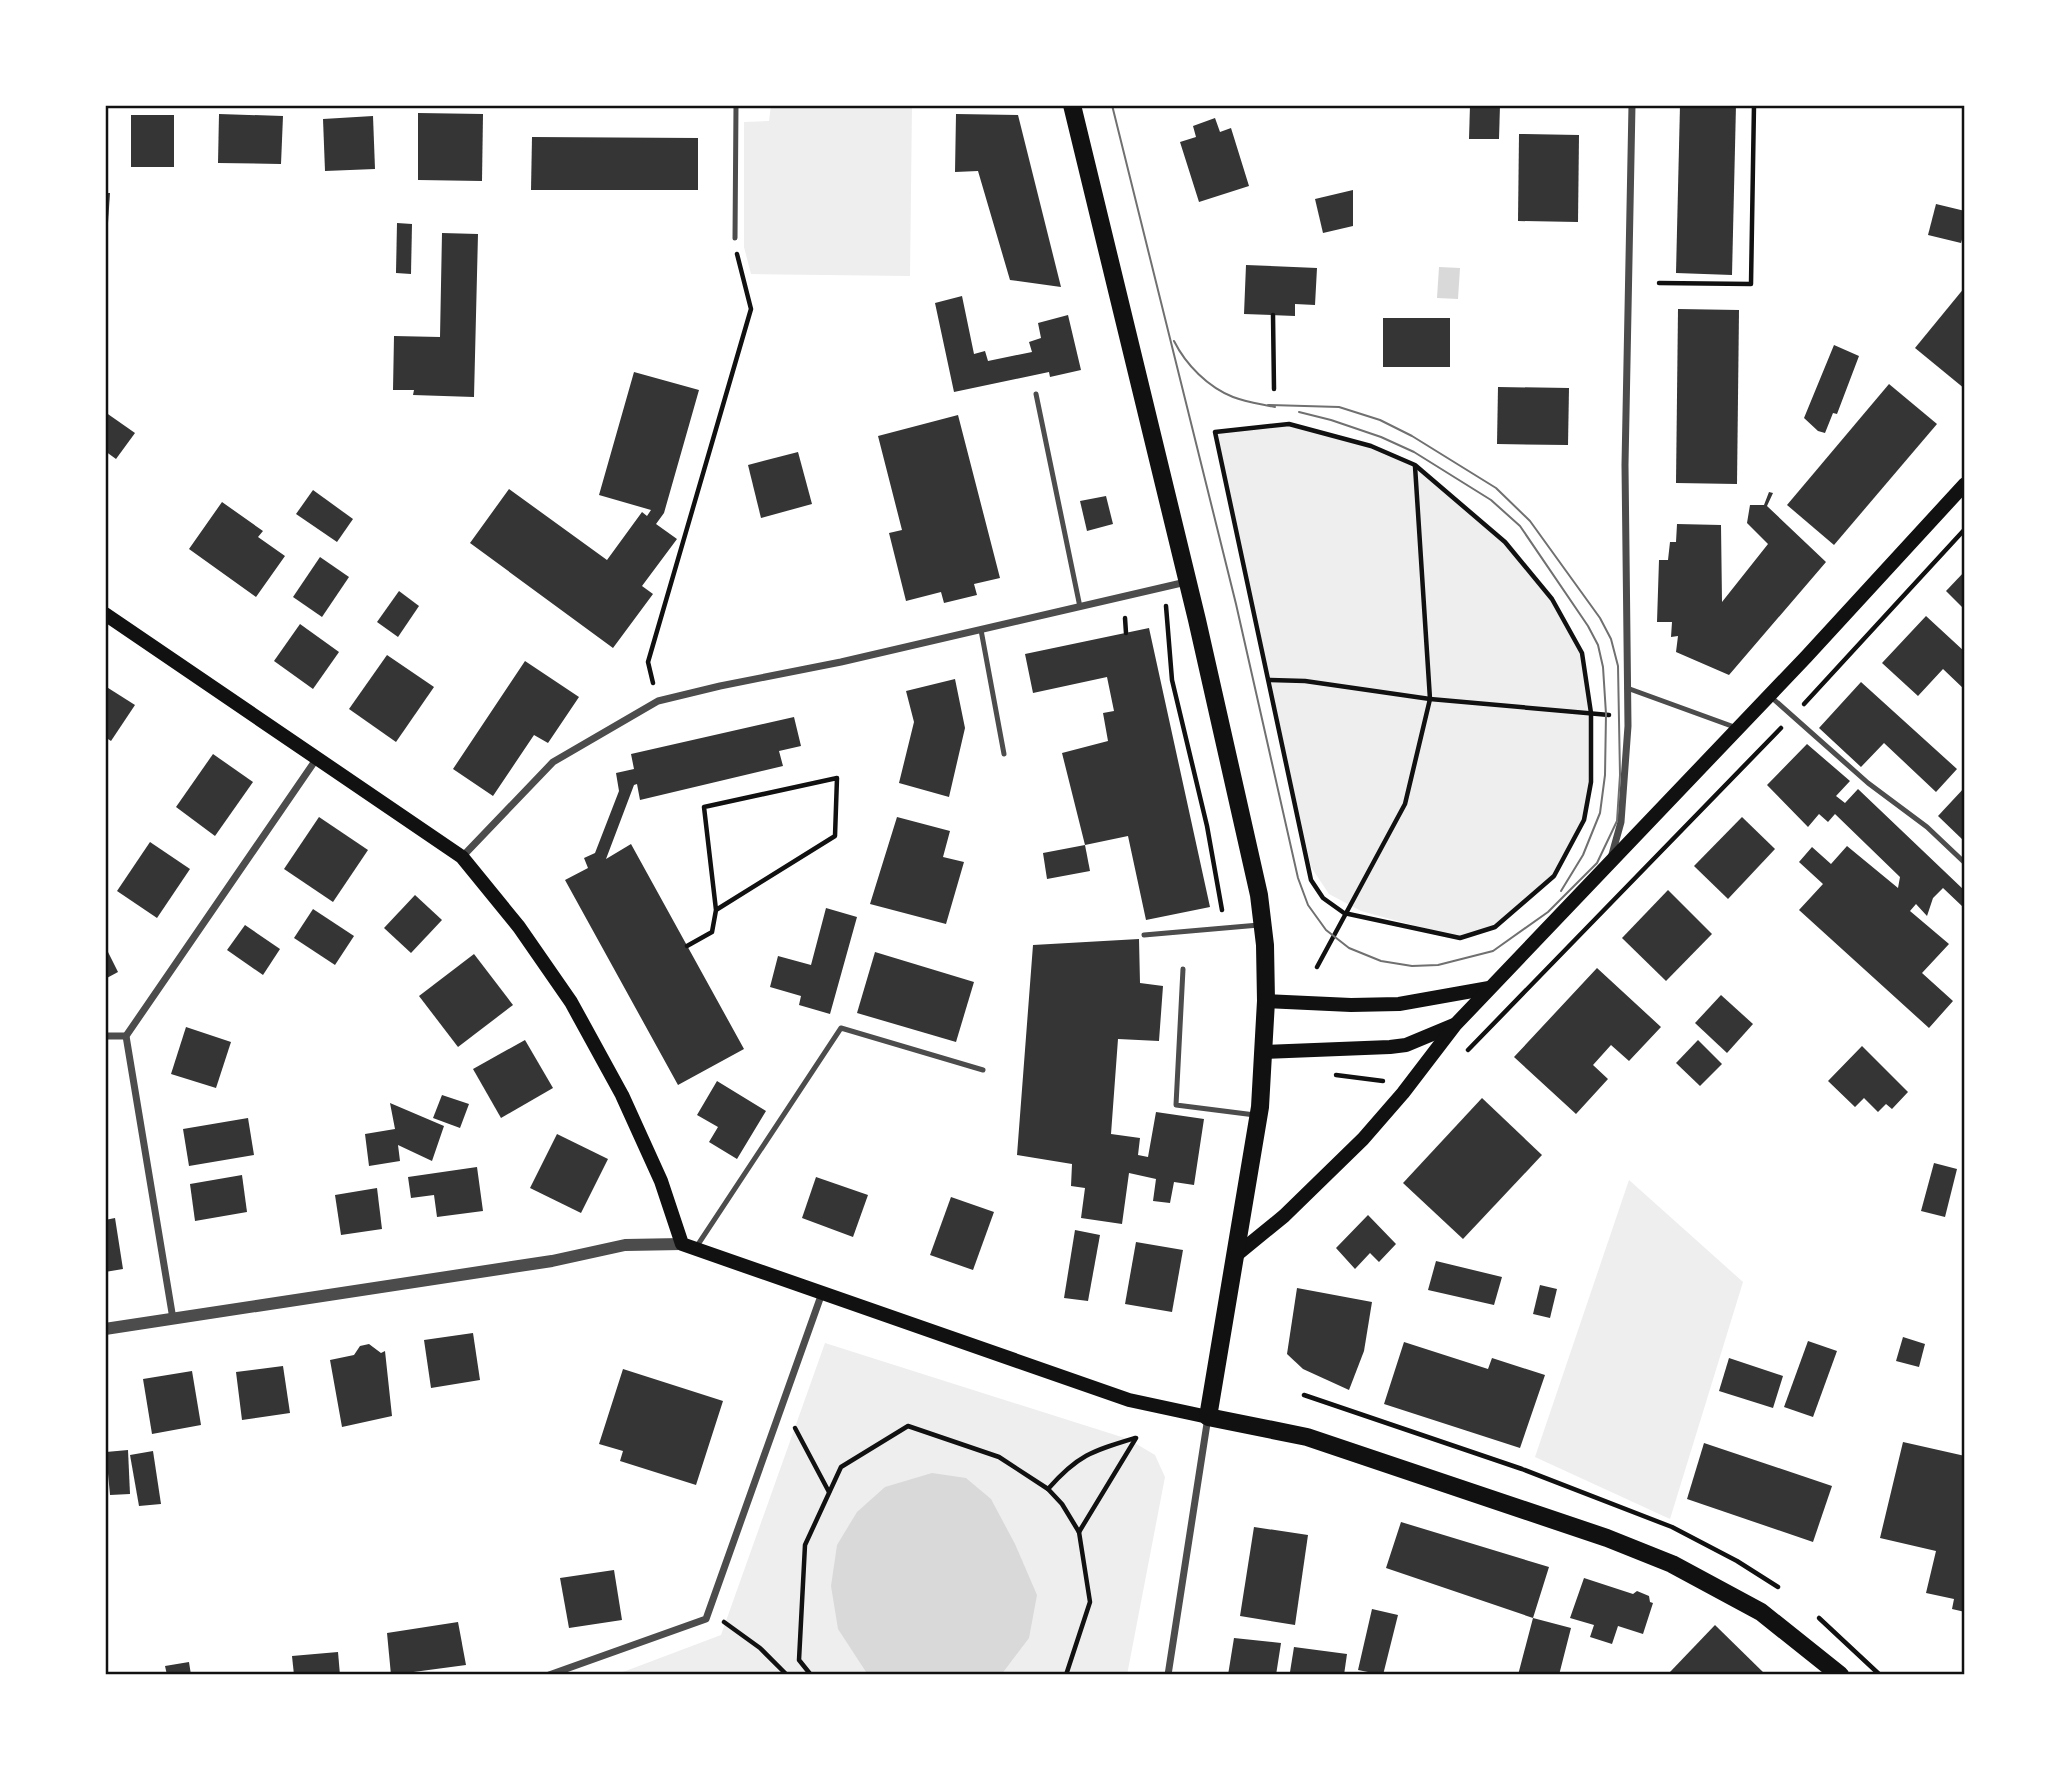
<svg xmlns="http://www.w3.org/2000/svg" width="2070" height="1780" font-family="Barlow,sans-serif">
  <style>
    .green { fill: #eee }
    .water { fill: #d9d9d9 }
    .building { fill: #353535 }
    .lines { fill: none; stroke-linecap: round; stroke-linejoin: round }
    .path { stroke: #111; stroke-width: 4.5 }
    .service { stroke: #4c4c4c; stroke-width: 5 }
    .minor { stroke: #4c4c4c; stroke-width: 7 }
    .tertiary { stroke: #4c4c4c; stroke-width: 12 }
    .secondary { stroke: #111; stroke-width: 14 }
    .primary { stroke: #111; stroke-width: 18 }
    .tram { stroke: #707070; stroke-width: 2 }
    .neatline { fill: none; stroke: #111; stroke-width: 2.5 }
  </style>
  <rect width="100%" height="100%" fill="#fff"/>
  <g class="green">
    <polygon points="771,105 912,105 910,276 751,274 744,247 744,122 769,121"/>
    <polygon points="1289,424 1371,446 1425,473 1505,542 1552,599 1582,653 1590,719 1591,782 1584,820 1554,876 1495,927 1460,938 1361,911 1329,894 1311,867 1215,432"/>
    <polygon points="1629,1180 1743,1282 1670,1519 1535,1457"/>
    <polygon points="825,1343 1128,1439 1155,1455 1165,1477 1127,1675 615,1675 721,1635"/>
  </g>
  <g class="water">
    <polygon points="1439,267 1460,268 1458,299 1437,298"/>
    <polygon points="932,1473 966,1478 991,1499 1015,1544 1037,1595 1029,1638 1001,1675 868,1675 838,1629 831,1586 837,1545 857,1512 885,1487"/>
  </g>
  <g class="building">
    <polygon points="1470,105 1500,105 1499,139 1469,139"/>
    <polygon points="1680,105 1736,105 1732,275 1676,273"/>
    <polygon points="418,113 483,114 482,181 418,180"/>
    <polygon points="219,114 283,116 281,164 218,163"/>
    <polygon points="956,114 1018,115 1061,287 1010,280 978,171 955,172"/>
    <rect x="131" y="115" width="43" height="52"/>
    <polygon points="373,116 375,169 325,171 323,119"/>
    <polygon points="1215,118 1220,132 1231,128 1249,186 1199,202 1180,142 1196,137 1193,126"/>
    <polygon points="1519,134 1579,135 1578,222 1518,221"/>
    <polygon points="532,137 698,138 698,190 531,190"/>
    <polygon points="1353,190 1353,226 1323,233 1315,199"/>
    <polygon points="105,193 110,193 108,223 105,223"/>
    <polygon points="1936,204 1965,211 1965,229 1961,243 1928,235"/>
    <polygon points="397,223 412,224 411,274 396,273"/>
    <polygon points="442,233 478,234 474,397 413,395 414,390 393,390 394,336 440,337"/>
    <polygon points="1246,265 1317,268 1315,305 1295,304 1295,316 1244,314"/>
    <polygon points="1965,287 1965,389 1915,348"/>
    <polygon points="962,296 974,354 985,351 988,361 1032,352 1029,342 1041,338 1038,323 1068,315 1081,370 1050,377 1049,372 954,392 935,303"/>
    <polygon points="1678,309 1739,310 1737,484 1676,483"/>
    <rect x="1383" y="318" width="67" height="49"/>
    <polygon points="1834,345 1859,356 1837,414 1833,413 1825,433 1818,431 1804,418"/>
    <polygon points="634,372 699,390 664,513 656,524 677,539 642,586 653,594 613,648 470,543 509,489 607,560 642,512 647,516 651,510 599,495"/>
    <polygon points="1889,384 1937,424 1834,545 1787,505"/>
    <polygon points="1498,387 1569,388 1568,445 1497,444"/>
    <polygon points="105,412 135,433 116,459 105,451"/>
    <polygon points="958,415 1000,578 974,584 977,595 944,603 941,592 906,601 889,533 902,530 878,436"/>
    <polygon points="798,452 812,504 761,518 748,465"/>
    <polygon points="313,490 353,519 337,542 296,514"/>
    <polygon points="1769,492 1773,493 1767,506 1826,562 1729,675 1676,652 1678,636 1671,637 1672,622 1657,622 1659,560 1668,560 1670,542 1676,542 1677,524 1721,525 1722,602 1768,544 1747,523 1750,505 1764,505"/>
    <polygon points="1106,496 1113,524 1087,531 1080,501"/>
    <polygon points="222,502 263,531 258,537 285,556 256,597 189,549"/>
    <polygon points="320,557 349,577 322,617 293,597"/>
    <polygon points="1965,571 1965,610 1946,591"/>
    <polygon points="399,591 419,606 398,637 377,622"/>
    <polygon points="1926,616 1965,652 1965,690 1943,669 1918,696 1882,663"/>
    <polygon points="300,624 339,652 313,689 274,661"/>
    <polygon points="1149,628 1210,907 1146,920 1128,836 1085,845 1062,753 1108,741 1103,713 1114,711 1107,677 1033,693 1025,654"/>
    <polygon points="387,655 434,687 396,742 349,709"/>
    <polygon points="525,661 579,697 548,743 534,735 493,796 453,769"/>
    <polygon points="955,679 965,728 949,797 899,783 914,722 906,691"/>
    <polygon points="1861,682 1957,769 1936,792 1884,743 1861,767 1819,728"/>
    <polygon points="105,686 135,705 111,741 105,737"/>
    <polygon points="794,717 801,746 779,751 783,766 640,800 637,784 634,785 606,859 631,844 744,1049 678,1085 565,880 588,868 584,858 595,853 619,791 616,773 634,769 631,754"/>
    <polygon points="1807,744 1850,781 1836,796 1845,803 1858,789 1965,891 1965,905 1963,907 1943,888 1933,898 1927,916 1916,904 1910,911 1949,944 1922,973 1953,1001 1929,1028 1799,910 1823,884 1799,862 1812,847 1831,864 1847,846 1898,888 1900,877 1835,814 1828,822 1819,814 1808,827 1767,785"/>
    <polygon points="213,754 253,782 215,836 176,807"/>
    <polygon points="1965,787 1965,842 1938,816"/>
    <polygon points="319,817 368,850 333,902 284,869"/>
    <polygon points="897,817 950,831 943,857 964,862 946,924 870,904"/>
    <polygon points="1742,817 1775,849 1728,899 1694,866"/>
    <polygon points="150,842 190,869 157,918 117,891"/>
    <polygon points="1085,845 1090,871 1047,879 1043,853"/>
    <polygon points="1668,890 1712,934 1666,981 1622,938"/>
    <polygon points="415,895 442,920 411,953 384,928"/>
    <polygon points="826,908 857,917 830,1014 799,1005 801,996 770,987 778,956 811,965"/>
    <polygon points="313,909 354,936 335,965 294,938"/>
    <polygon points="245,925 280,949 263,975 227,950"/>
    <polygon points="1139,939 1140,983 1163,986 1159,1041 1118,1039 1111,1134 1140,1138 1138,1155 1148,1157 1156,1112 1204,1119 1194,1185 1174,1182 1170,1203 1153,1201 1156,1179 1129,1173 1122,1224 1081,1218 1085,1188 1071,1186 1072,1164 1017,1155 1033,945"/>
    <polygon points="105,946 118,972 105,979"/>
    <polygon points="875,952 974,982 956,1042 857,1013"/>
    <polygon points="474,954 513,1005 458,1047 419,996"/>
    <polygon points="1597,968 1661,1027 1629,1061 1611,1045 1593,1065 1608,1079 1576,1114 1514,1057"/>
    <polygon points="1721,995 1753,1024 1727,1053 1695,1023"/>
    <polygon points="186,1027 231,1042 216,1088 171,1074"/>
    <polygon points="525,1040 553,1088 501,1118 473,1069"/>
    <polygon points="1698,1040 1722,1064 1700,1086 1676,1063"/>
    <polygon points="1862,1046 1908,1092 1892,1109 1886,1104 1878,1112 1864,1098 1855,1107 1828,1081"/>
    <polygon points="717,1081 766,1111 737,1159 709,1142 718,1127 697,1115"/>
    <polygon points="442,1095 469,1104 460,1128 433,1118"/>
    <polygon points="1482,1098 1542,1155 1463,1239 1403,1183"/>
    <polygon points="390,1103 444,1126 432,1161 398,1145 400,1161 369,1166 365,1134 395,1129"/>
    <polygon points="248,1118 254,1155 189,1166 183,1129"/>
    <polygon points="557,1134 608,1159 581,1213 530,1188"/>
    <polygon points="1934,1163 1957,1169 1945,1217 1921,1211"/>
    <polygon points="477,1167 483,1211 437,1217 434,1195 411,1198 408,1177"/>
    <polygon points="242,1175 247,1212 195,1221 190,1184"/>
    <polygon points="816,1177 868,1195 853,1237 802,1218"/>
    <polygon points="377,1188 382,1229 341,1235 335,1195"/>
    <polygon points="951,1197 994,1212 973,1270 930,1255"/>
    <polygon points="1368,1215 1396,1244 1379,1262 1370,1253 1355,1269 1336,1248"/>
    <polygon points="115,1218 123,1269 105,1272 105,1220"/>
    <polygon points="1075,1230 1100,1235 1088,1301 1064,1298"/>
    <polygon points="1136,1242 1183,1250 1172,1312 1125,1304"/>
    <polygon points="1436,1261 1502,1277 1494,1305 1428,1290"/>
    <polygon points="1540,1285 1557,1289 1550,1318 1533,1314"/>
    <polygon points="1297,1288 1372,1302 1364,1351 1349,1390 1303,1369 1287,1354"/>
    <polygon points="473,1333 480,1380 431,1388 424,1340"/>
    <polygon points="1903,1337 1925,1344 1919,1367 1896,1361"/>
    <polygon points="1808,1341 1837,1351 1813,1417 1784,1407"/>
    <polygon points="1404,1342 1488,1369 1492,1358 1545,1375 1520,1448 1384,1404"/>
    <polygon points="369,1344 381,1353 385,1351 392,1416 342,1427 330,1360 354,1355 360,1346"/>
    <polygon points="1729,1358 1783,1376 1773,1408 1719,1391"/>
    <polygon points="283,1366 290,1413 242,1420 236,1372"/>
    <polygon points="623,1369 723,1401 696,1485 620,1461 623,1451 599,1444"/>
    <polygon points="192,1371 201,1425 152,1434 143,1379"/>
    <polygon points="1903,1442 1965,1456 1965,1612 1952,1609 1954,1599 1926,1593 1936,1551 1880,1538"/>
    <polygon points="1704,1443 1832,1486 1813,1542 1687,1499"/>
    <polygon points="128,1450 130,1494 110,1495 106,1452"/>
    <polygon points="153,1451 161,1504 139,1506 130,1455"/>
    <polygon points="1401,1522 1549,1567 1533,1618 1571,1628 1559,1675 1518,1675 1533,1618 1386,1568"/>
    <polygon points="1254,1527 1308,1535 1295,1625 1240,1616"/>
    <polygon points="614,1570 622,1620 569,1628 560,1578"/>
    <polygon points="1584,1578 1633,1594 1637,1591 1649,1596 1650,1602 1653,1603 1643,1634 1618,1626 1612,1644 1590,1637 1594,1625 1570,1618"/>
    <polygon points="1372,1609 1398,1615 1383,1675 1358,1670"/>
    <polygon points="458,1622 466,1665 391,1675 387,1633"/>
    <polygon points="1715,1625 1766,1675 1673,1675 1670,1672"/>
    <polygon points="1234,1638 1281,1643 1276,1675 1228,1675"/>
    <polygon points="1294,1647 1347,1654 1344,1675 1312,1675 1290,1672"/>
    <polygon points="338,1652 340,1675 294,1675 292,1656"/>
    <polygon points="189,1662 191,1675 167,1675 165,1666"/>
  </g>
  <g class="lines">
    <g class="path">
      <polyline points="1659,283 1751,284 1754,105"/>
      <polyline points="1273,315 1274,389"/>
      <polygon points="1289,424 1371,446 1415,465 1505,542 1552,599 1582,653 1591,713 1591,782 1584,820 1554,876 1495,927 1460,938 1344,913 1323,898 1311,880 1215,432"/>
      <polyline points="1166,606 1172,680 1207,826 1222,910"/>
      <polyline points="1125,618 1126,633"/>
      <polyline points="1269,680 1305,681 1430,699 1609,715"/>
      <polyline points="653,683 648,662 751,309 737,254"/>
      <polyline points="1804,704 1965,529"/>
      <polyline points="687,946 712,932 716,910 835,836 837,778 704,807 716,910"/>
      <polyline points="1317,967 1405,804 1430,699 1415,466"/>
      <polyline points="1468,1050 1781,728"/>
      <polyline points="1336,1075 1383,1081"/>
      <polyline points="1304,1395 1522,1469 1672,1527 1737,1561 1778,1587"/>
      <polyline points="795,1428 829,1492"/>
      <path d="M 1048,1489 C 1078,1455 1092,1451 1135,1438"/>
      <polyline points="1079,1532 1136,1438"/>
      <polyline points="1819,1618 1880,1675"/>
      <polyline points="724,1622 760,1648 787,1675"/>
      <polyline points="811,1675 799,1660 805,1545 841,1467 908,1426 999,1457 1048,1489 1062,1504 1079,1532 1090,1602 1066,1675"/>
    </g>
    <g class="service">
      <polyline points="735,238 736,105"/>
      <polyline points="1036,394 1080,607"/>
      <polyline points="981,630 1004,754"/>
      <polyline points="1627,688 1737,728"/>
      <polyline points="1771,697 1868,783 1927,827 1965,863"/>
      <polyline points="1144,935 1259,925"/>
      <polyline points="1183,969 1176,1105 1255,1115"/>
      <polyline points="697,1246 841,1028 983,1070"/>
    </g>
    <g class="minor">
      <polyline points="462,857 553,762 658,701 720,686 841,662 1186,582"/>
      <polyline points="1611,858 1621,822 1628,726 1625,465 1632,105"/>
      <polyline points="105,1036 126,1036"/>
      <polyline points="173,1319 126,1036 317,758"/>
      <polyline points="549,1675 706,1619 822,1293"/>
      <polyline points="1168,1675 1208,1417"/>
    </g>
    <polyline class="tertiary" points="105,1329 552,1261 625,1245 682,1244"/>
    <g class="secondary">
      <polyline points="105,614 462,857 519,927 571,1002 622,1095 661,1181 682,1244 1129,1400 1208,1417"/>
      <polyline points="1266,1001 1351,1005 1399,1004 1489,988"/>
      <polyline points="1264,1052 1390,1047 1406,1045 1454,1025"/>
      <polyline points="1235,1256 1284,1216 1363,1139 1403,1093 1455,1025 1806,657 1965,484"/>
    </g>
    <polyline class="primary" points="1072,105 1197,620 1259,895 1265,945 1266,1001 1260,1107 1208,1417 1307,1437 1607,1538 1672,1564 1761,1612 1840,1675"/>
    <g class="tram">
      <polyline points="1112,105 1236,604 1298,878 1308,905 1326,930 1349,948 1381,961 1412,966 1438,965 1493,951 1548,912 1597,863 1617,821 1620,775 1618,666 1611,639 1600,618 1530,521 1496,488 1412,436 1380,420 1339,407 1268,405"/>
      <path d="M 1174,341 C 1186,365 1208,387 1233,397 C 1245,402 1261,404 1275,407"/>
      <polyline points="1299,412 1331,420 1381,437 1414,452 1491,500 1520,526 1588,626 1598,645 1603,667 1606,714 1605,775 1600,813 1583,855 1561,891"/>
    </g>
  </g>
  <rect width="2070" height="1780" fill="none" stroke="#ffffff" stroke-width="214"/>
  <rect x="107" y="107" width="1856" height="1566" class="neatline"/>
</svg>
